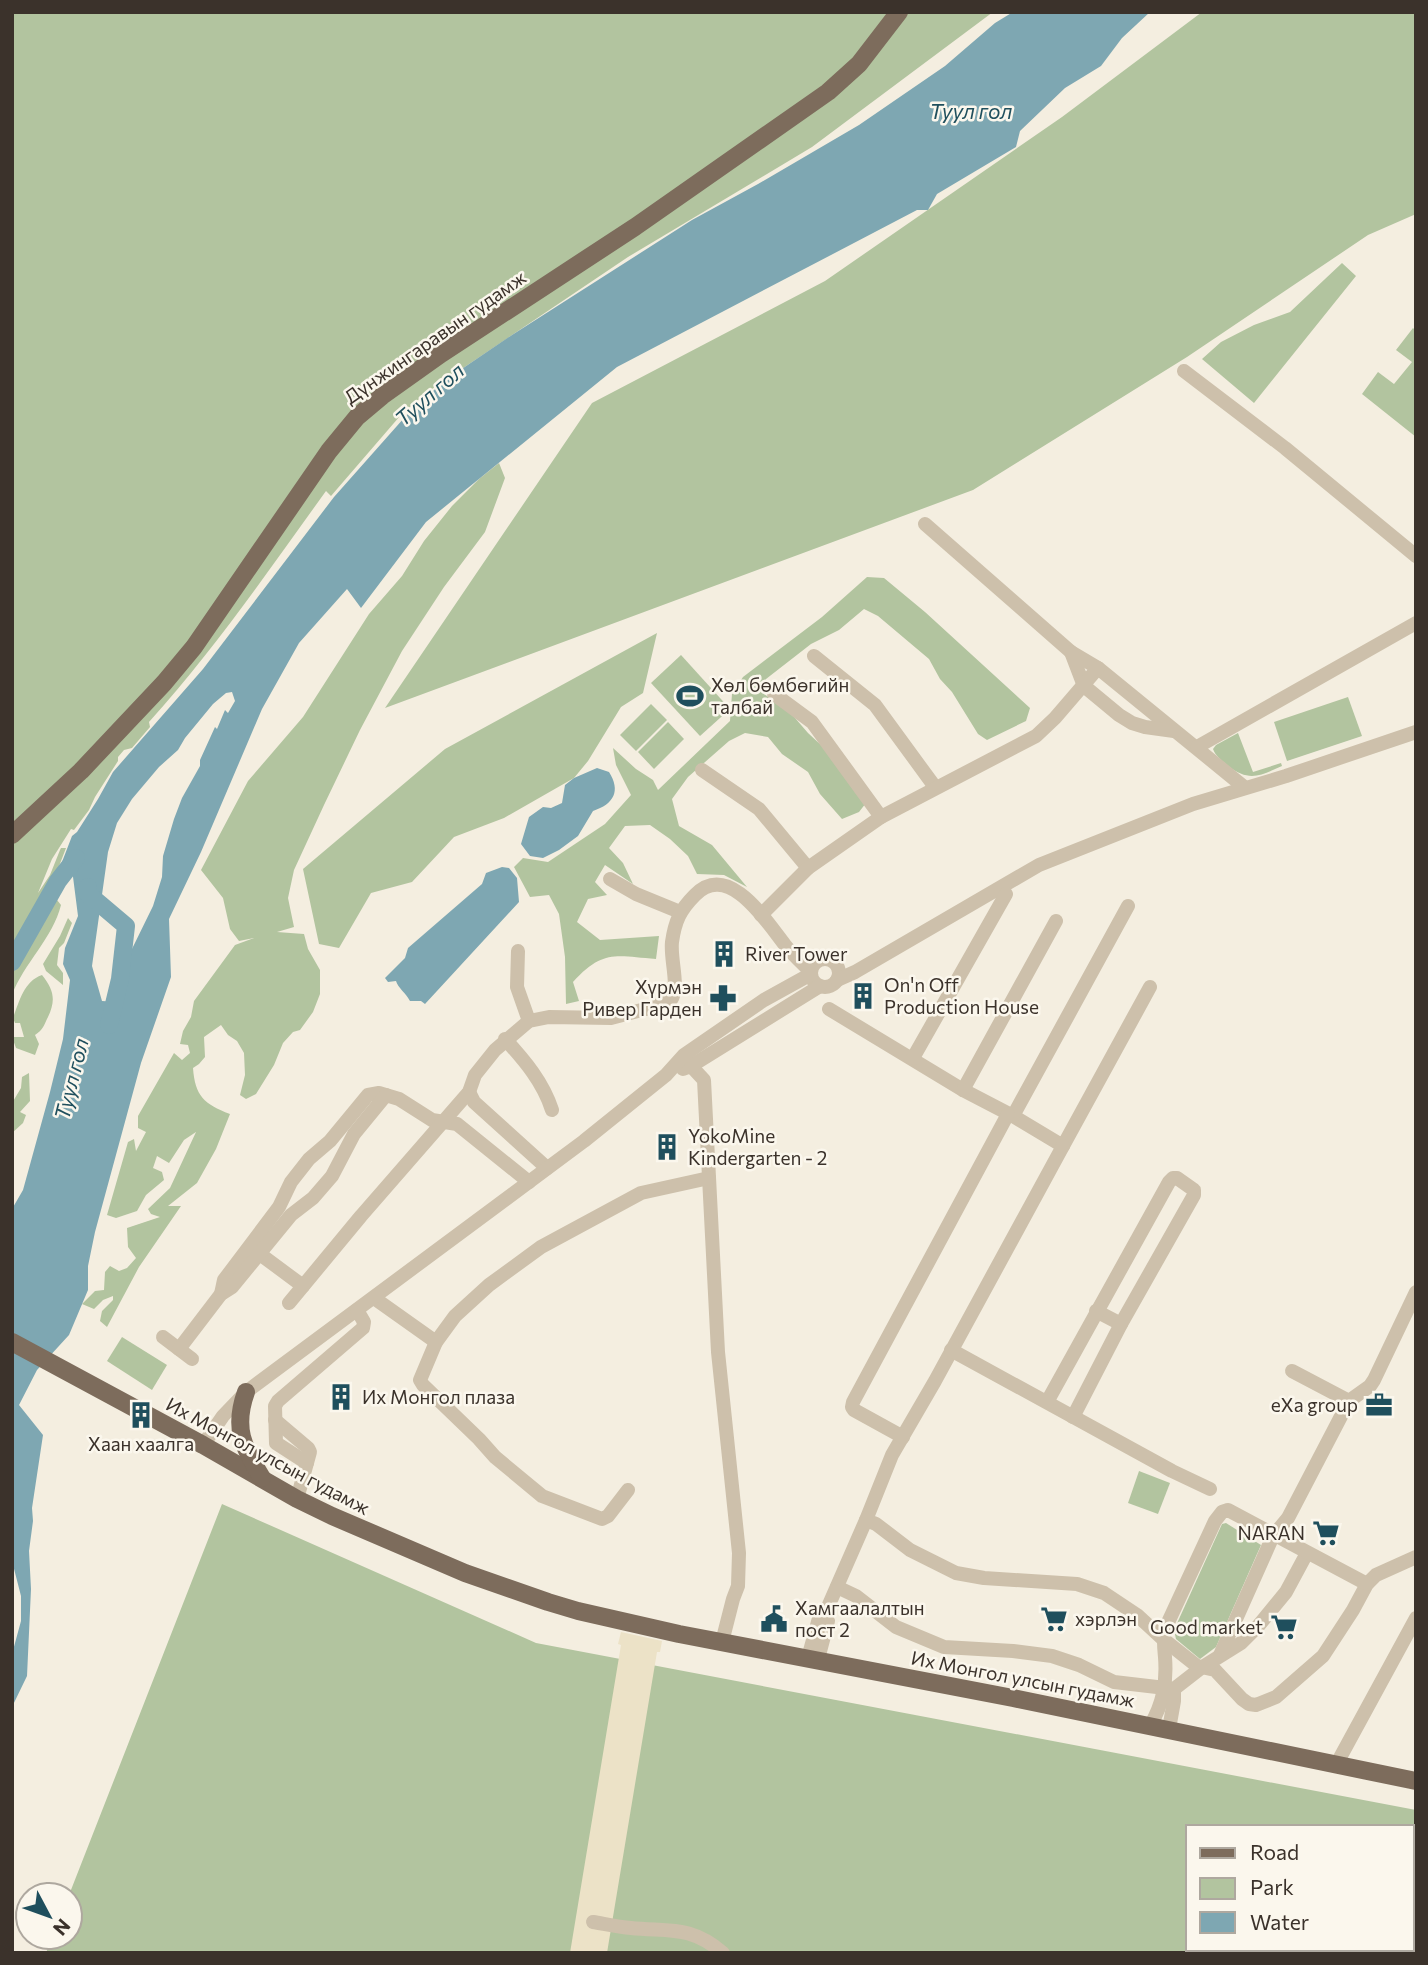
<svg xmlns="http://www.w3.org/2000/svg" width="1428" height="1965" font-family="Commissioner,sans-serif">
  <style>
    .green { fill: #b2c49f; fill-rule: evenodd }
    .plaza { fill: #ece2c7 }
    .water { fill: #7ea7b2; fill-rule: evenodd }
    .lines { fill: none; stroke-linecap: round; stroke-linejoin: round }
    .river { stroke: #7ea7b2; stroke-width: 18 }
    .minor { stroke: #cdc0ab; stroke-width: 14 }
    .major { stroke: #7d6c5c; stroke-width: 18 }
    .labels { text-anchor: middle; stroke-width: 5; stroke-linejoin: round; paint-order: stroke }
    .street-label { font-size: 19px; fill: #3b322b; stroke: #fbf7ed }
    .poi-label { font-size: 19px; fill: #3b322b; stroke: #fbf7ed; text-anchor: start }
    .water-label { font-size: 21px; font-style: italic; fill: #1f4f5d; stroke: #fbf7ed }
  </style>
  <rect width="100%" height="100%" fill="#f4eee0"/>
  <g class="green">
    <path d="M 12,12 L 993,12 L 812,147 L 628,257 L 426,393 L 400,416 L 331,496 L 326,491 C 269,570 214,650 149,722 L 150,727 L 132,748 L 124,750 L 118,757 L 118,761 L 95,797 L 89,810 L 74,830 L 71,829 L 52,859 L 38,893 L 50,875 L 60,850 L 61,848 L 66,848 L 51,887 L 12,950 Z"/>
    <polygon points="1202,12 1416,12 1416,214 1368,235 1187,357 973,490 385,708 592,403 825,281 1062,117"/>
    <polygon points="1342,263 1356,276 1254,403 1202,359 1221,342 1254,325 1290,312"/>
    <polygon points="1413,328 1416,331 1416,437 1362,394 1378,372 1394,384 1412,362 1396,350"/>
    <path d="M 499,463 L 505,478 L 485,532 L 444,587 L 402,651 L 360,730 L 324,805 L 294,870 L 288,898 L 294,927 L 277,932 L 304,934 L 308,949 L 320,970 L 320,994 L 313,1012 L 300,1030 L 293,1032 L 283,1043 L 274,1065 L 256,1094 L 246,1099 L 240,1095 L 245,1075 L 244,1053 L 237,1041 L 228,1035 L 221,1025 L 204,1037 L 205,1057 L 199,1064 L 193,1068 C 195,1096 204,1104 230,1114 L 216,1149 L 197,1183 L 168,1206 L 181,1206 L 139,1267 L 107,1327 L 100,1321 L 102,1311 L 113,1300 L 113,1296 L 103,1300 L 94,1309 L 82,1304 L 95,1291 L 104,1290 L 105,1272 L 110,1266 L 119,1271 L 127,1268 L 136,1258 L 128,1247 L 127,1228 L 160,1217 L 151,1214 L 148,1209 L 170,1188 L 196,1132 L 184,1140 L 169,1163 L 157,1156 L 153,1168 L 162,1172 L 164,1180 L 146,1195 L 137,1211 L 116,1218 L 107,1215 L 128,1142 L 134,1139 L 136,1151 L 146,1132 L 138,1128 L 138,1116 L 174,1053 L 182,1060 L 190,1053 L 188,1045 L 180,1044 L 183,1031 L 191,1017 L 194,1001 L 235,945 L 254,938 L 239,941 L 230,929 L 223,898 L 201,870 L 248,781 L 303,717 L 369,614 L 402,576 L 424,541 L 452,506 L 479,479 Z"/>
    <path d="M 867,577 L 884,578 L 925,612 L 1030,708 L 1026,721 L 987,740 L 978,734 L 952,692 L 940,679 L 929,659 L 878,616 L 864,609 L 839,630 L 811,644 L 766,679 L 764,694 L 789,711 L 808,733 L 836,759 L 866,803 L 859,812 L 842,819 L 820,794 L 808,772 L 782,754 L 768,737 L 745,733 L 729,741 L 688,777 L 672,799 L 679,826 L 712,845 L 747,887 L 724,875 L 697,874 L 688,856 L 670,839 L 650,825 L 625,826 L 609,848 L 623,863 L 633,884 L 605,865 L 595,882 L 607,895 L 588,899 L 577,922 L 600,940 L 659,936 L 656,959 C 616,956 603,949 573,982 L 579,1001 L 566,1004 L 565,957 L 559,914 L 549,895 L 530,897 L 514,867 L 523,858 L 548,862 L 605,824 L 631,795 L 616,765 L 613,748 L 636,769 L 653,780 L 658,790 L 730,721 L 732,694 L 743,677 L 822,617 Z"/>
    <polygon points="657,633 643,693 621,707 588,761 574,778 504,818 454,837 412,882 371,893 339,948 319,944 303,869 445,749"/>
    <polygon points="681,655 730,709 700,736 651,683"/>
    <polygon points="1348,697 1362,736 1287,761 1274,722"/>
    <polygon points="651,704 667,720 636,751 620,735"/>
    <polygon points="668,722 684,739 654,769 638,752"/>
    <path d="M 1238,733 L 1253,772 L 1281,763 L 1282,766 C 1260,776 1249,782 1228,766 C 1222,760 1216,757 1213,749 L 1216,745 Z"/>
    <path d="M 57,900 L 61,905 C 53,938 24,963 12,995 L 12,973 L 19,964 L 33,935 L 46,918 L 52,905 Z"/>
    <polygon points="68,918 72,923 64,943 59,948 57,965 63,973 63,985 46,971 43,964 60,936"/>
    <path d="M 42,975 C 54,990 56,1000 48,1017 C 44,1025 43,1030 35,1035 L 39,1044 L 35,1055 L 16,1048 L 12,1037 L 24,1037 L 20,1023 L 15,1023 L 13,1018 C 19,1002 24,981 42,975 Z"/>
    <polygon points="29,1073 30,1101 20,1112 26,1115 23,1123 12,1133 12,1103 21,1088 22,1077"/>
    <polygon points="122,1337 167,1365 152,1390 107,1361"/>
    <polygon points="1139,1471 1170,1483 1158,1514 1128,1503"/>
    <path d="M 222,1504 L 536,1643 L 1416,1810 L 1416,1953 L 46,1953 L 52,1937 L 70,1937 L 69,1895 ZM 1188,1827 L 1412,1827 L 1412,1949 L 1188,1949 Z"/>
    <polygon points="1226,1523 1261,1545 1216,1647 1200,1659 1176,1639 1174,1630 1222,1524"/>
  </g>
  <polygon class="plaza" points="621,1632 662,1641 660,1652 657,1652 607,1953 570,1953 621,1645 618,1644"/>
  <g class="water">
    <path d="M 1013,12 L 1150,12 L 1122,38 L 1101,66 L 1065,88 L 1020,131 L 1016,147 L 937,194 L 928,210 L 917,210 L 617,367 L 426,522 L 361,608 L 347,589 L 299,643 L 262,709 L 201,852 L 169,919 L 171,977 L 141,1063 L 95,1232 L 88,1266 L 88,1290 L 69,1335 L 37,1370 L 19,1405 L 43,1435 L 32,1508 L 33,1521 L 29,1551 L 31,1589 L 27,1676 L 12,1707 L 12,1654 L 21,1621 L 21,1596 L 12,1561 L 12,1209 L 23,1190 L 50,1092 L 63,1039 L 70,980 L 63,964 L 65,948 L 78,916 L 72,869 L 66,876 L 57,875 L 72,836 L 77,832 L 98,799 L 113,772 L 203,669 L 334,497 L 412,409 L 447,379 L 512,335 L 692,220 L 758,184 L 859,125 L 945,66 L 995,23 ZM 232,692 L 235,701 L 228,713 L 225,710 L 217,729 L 215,727 L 200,760 L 200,766 L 182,798 L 174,819 L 163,856 L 162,877 L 153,906 L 130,953 L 118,1002 L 102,1001 L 92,966 L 108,852 L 117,823 L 132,799 L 159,767 L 178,750 L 185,738 L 213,704 L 226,693 Z"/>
    <path d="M 597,768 L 609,772 C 621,791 614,804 593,811 L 578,836 L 559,850 L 543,858 L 530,856 L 521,844 L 529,817 L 543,807 L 551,808 L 562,803 L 565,785 L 574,778 Z"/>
    <path d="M 502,867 L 509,868 L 517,878 L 519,902 L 425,1004 L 421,1001 L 410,1001 C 406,993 398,988 396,981 L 388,982 L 385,978 L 405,958 L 408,948 L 482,884 L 486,873 Z"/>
  </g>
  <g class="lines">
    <g class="river">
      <polyline points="88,887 87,893 126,926 120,979 109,1025"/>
      <polyline points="12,962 58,881 76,858"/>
    </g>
    <g class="minor">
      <polyline points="1184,371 1285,448 1416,556"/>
      <polyline points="925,524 1071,652 1098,668 1244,787"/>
      <polyline points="1071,652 1084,686 1119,715 1132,723 1145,727 1174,731"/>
      <polyline points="814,656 875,705 935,787"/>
      <polyline points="774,694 812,722 881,817"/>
      <polyline points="1197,747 1416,623"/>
      <polyline points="702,770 759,809 808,868"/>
      <polyline points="610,879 636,894 680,912"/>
      <polyline points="761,915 808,868 881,817 1036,736 1055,718 1098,668"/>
      <polyline points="518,951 517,987 529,1021"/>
      <circle cx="825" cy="973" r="14"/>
      <polyline points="837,980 855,972 1039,865 1193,804 1286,776 1416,732"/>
      <polyline points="829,1009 963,1090 1013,1116 1063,1146 1150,987"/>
      <path d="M 505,1039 C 525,1061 543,1082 552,1110"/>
      <polyline points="913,1058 1006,894"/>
      <polyline points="691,1066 704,1080 718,1352 739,1553 738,1586 733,1599 722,1642"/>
      <polyline points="683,1069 691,1066 820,986"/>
      <polyline points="963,1090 1056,921"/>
      <polyline points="469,1092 474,1102 547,1168"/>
      <polyline points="1013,1116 1128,906"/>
      <polyline points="1063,1146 935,1381 892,1455 866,1520 876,1524 910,1550 956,1573 984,1578 1077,1584 1104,1593 1137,1615 1163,1639 1197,1666 1215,1670 1242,1699 1249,1704 1256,1705 1276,1697 1323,1656 1353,1610 1367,1584 1376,1575 1416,1557"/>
      <polyline points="253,1249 303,1286"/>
      <polyline points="221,1294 224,1280 279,1207 291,1182 309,1159 330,1141 368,1095 379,1093 399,1099 432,1120 457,1124 529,1182"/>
      <polyline points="374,1298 436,1342 455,1316 489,1285 541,1247 641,1193 709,1178"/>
      <path d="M 289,1303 L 361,1216 L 469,1092 L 475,1075 L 495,1050 L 529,1021 L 549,1017 L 611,1018 L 653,1007 L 671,1000 C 680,986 670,960 672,942 C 675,921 680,910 695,895 C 729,861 766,921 785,945 C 793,955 802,963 811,972"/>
      <polyline points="1096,1311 1121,1324"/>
      <polyline points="163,1337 192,1359"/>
      <polyline points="436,1342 420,1380 423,1385 479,1439 495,1457 542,1496 602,1519 608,1516 628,1490"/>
      <polyline points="179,1349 221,1294 232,1287 291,1215 313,1198 332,1176 354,1134 386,1095"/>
      <polyline points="951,1350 1172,1471 1210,1489"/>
      <polyline points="1292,1371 1349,1401"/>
      <polyline points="1047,1402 1169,1182 1173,1178 1177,1178 1194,1190 1194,1195 1121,1324 1073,1417"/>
      <polyline points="275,1420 308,1448 310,1452 307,1463"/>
      <polyline points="903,1437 854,1410 852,1407 853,1402 1008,1114"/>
      <polyline points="203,1445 223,1416 246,1392 584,1141 666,1075 684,1055 764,1000 811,974"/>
      <polyline points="297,1499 307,1463 276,1443 275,1406 278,1401 363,1328 364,1322 357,1310"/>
      <polyline points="837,1587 856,1596 896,1627 944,1647 1013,1651 1052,1656 1079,1665 1114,1682 1174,1689 1201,1668 1241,1643 1259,1625 1286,1592 1307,1553"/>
      <polyline points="1220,1655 1273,1536 1288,1518 1349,1401 1370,1386 1374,1380 1416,1292"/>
      <polyline points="808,1658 819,1618 824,1616 866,1520"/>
      <polyline points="818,1659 828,1621 825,1617"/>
      <path d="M 1150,1726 C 1163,1704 1167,1683 1165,1657 C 1164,1647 1163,1639 1165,1629 L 1215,1521 L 1222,1512 L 1228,1510 L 1367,1584"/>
      <polyline points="1169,1729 1174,1701 1174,1689"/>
      <polyline points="1336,1765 1416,1618"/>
      <path d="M 593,1922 C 605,1924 618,1927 631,1928 C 669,1932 690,1925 723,1953"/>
    </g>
    <g class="major">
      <polyline points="12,835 81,771 164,683 194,647 329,451 357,417 382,396 441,354 635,227 828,92 859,64 899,12"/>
      <polyline points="12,1342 203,1445 297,1499 332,1516 465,1573 548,1602 578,1611 679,1634 1013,1698 1416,1781"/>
      <path d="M 246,1392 C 233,1428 243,1447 262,1478"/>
    </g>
  </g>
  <defs>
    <symbol id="stadium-bare" viewBox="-9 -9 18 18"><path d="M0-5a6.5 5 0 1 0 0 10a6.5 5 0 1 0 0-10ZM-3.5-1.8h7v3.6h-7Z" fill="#1f4f5d" stroke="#fbf7ed" stroke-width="2.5" paint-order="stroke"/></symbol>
    <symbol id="building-bare" viewBox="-9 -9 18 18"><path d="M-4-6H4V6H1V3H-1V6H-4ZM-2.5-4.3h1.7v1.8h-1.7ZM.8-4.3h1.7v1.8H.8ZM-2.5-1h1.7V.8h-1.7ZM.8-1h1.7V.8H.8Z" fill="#1f4f5d" stroke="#fbf7ed" stroke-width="2.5" paint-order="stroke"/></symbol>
    <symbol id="pharmacy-bare" viewBox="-9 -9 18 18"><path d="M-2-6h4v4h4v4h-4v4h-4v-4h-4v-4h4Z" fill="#1f4f5d" stroke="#fbf7ed" stroke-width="2.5" paint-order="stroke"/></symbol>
    <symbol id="office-bare" viewBox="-9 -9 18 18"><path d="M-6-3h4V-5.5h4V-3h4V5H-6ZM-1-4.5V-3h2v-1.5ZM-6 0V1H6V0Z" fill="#1f4f5d" stroke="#fbf7ed" stroke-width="2.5" paint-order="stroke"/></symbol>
    <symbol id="supermarket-bare" viewBox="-9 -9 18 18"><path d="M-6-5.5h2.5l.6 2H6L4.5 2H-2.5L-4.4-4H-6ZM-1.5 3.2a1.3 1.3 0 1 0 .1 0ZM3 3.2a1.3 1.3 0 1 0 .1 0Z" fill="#1f4f5d" stroke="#fbf7ed" stroke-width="2.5" paint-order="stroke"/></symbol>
    <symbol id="civic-bare" viewBox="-9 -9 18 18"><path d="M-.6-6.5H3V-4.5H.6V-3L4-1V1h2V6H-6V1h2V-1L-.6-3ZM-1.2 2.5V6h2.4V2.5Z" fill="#1f4f5d" stroke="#fbf7ed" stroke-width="2.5" paint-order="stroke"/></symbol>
  </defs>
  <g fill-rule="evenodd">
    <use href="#stadium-bare" x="671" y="677" width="38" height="38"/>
    <use href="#building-bare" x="705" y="935" width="38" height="38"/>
    <use href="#building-bare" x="844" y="977" width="38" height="38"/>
    <use href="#pharmacy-bare" x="704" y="979" width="38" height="38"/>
    <use href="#building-bare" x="648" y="1128" width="38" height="38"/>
    <use href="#building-bare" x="322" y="1378" width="38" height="38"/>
    <use href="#office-bare" x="1360" y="1386" width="38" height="38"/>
    <use href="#building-bare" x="122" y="1396" width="38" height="38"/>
    <use href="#supermarket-bare" x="1307" y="1514" width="38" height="38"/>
    <use href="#civic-bare" x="755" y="1600" width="38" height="38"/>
    <use href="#supermarket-bare" x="1035" y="1600" width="38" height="38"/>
    <use href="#supermarket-bare" x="1265" y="1608" width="38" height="38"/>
  </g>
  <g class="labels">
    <g class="street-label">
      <text transform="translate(435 337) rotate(-35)" y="7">Дүнжингаравын гудамж</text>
      <text transform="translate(268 1456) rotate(28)" y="7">Их Монгол улсын гудамж</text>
      <text transform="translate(1023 1679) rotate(11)" y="7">Их Монгол улсын гудамж</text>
    </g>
    <g class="poi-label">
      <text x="711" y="692">Хөл бөмбөгийн<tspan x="711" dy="22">талбай</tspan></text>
      <text x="745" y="961">River Tower</text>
      <text x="884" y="992">On'n Off<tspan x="884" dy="22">Production House</tspan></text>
      <text x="702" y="994" text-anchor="end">Хүрмэн<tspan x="702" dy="22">Ривер Гарден</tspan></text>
      <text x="688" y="1143">YokoMine<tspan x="688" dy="22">Kindergarten - 2</tspan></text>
      <text x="362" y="1404">Их Монгол плаза</text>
      <text x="1358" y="1412" text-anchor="end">eXa group</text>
      <text x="141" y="1451" text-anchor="middle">Хаан хаалга</text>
      <text x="1305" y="1540" text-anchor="end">NARAN</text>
      <text x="795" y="1615">Хамгаалалтын<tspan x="795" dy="22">пост 2</tspan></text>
      <text x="1075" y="1626">хэрлэн</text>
      <text x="1263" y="1634" text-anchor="end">Good market</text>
    </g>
    <g class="water-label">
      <text x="971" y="119">Туул гол</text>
      <text transform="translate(430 395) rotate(-41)" y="7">Туул гол</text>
      <text transform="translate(72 1079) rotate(-76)" y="7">Туул гол</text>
    </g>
  </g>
  <rect width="1428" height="1965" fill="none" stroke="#3b322b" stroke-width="28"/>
  <rect x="1186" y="1825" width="228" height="126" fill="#fbf7ed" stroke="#aea89f" stroke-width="2"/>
  <rect x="1200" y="1848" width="35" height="10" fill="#7d6c5c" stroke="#aea89f" stroke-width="2"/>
  <text x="1250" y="1860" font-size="21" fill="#3b322b">Road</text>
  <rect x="1200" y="1878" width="35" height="21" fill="#b2c49f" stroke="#aea89f" stroke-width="2"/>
  <text x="1250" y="1895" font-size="21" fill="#3b322b">Park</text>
  <rect x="1200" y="1912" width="35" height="21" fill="#7ea7b2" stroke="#aea89f" stroke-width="2"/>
  <text x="1250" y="1930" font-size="21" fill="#3b322b">Water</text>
  <g transform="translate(49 1916) rotate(131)"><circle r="33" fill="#fbf7ed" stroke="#aea89f" stroke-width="2"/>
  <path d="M0-5L12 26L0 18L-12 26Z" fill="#1f4f5d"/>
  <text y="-10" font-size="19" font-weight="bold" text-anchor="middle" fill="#3b322b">N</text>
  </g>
</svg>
